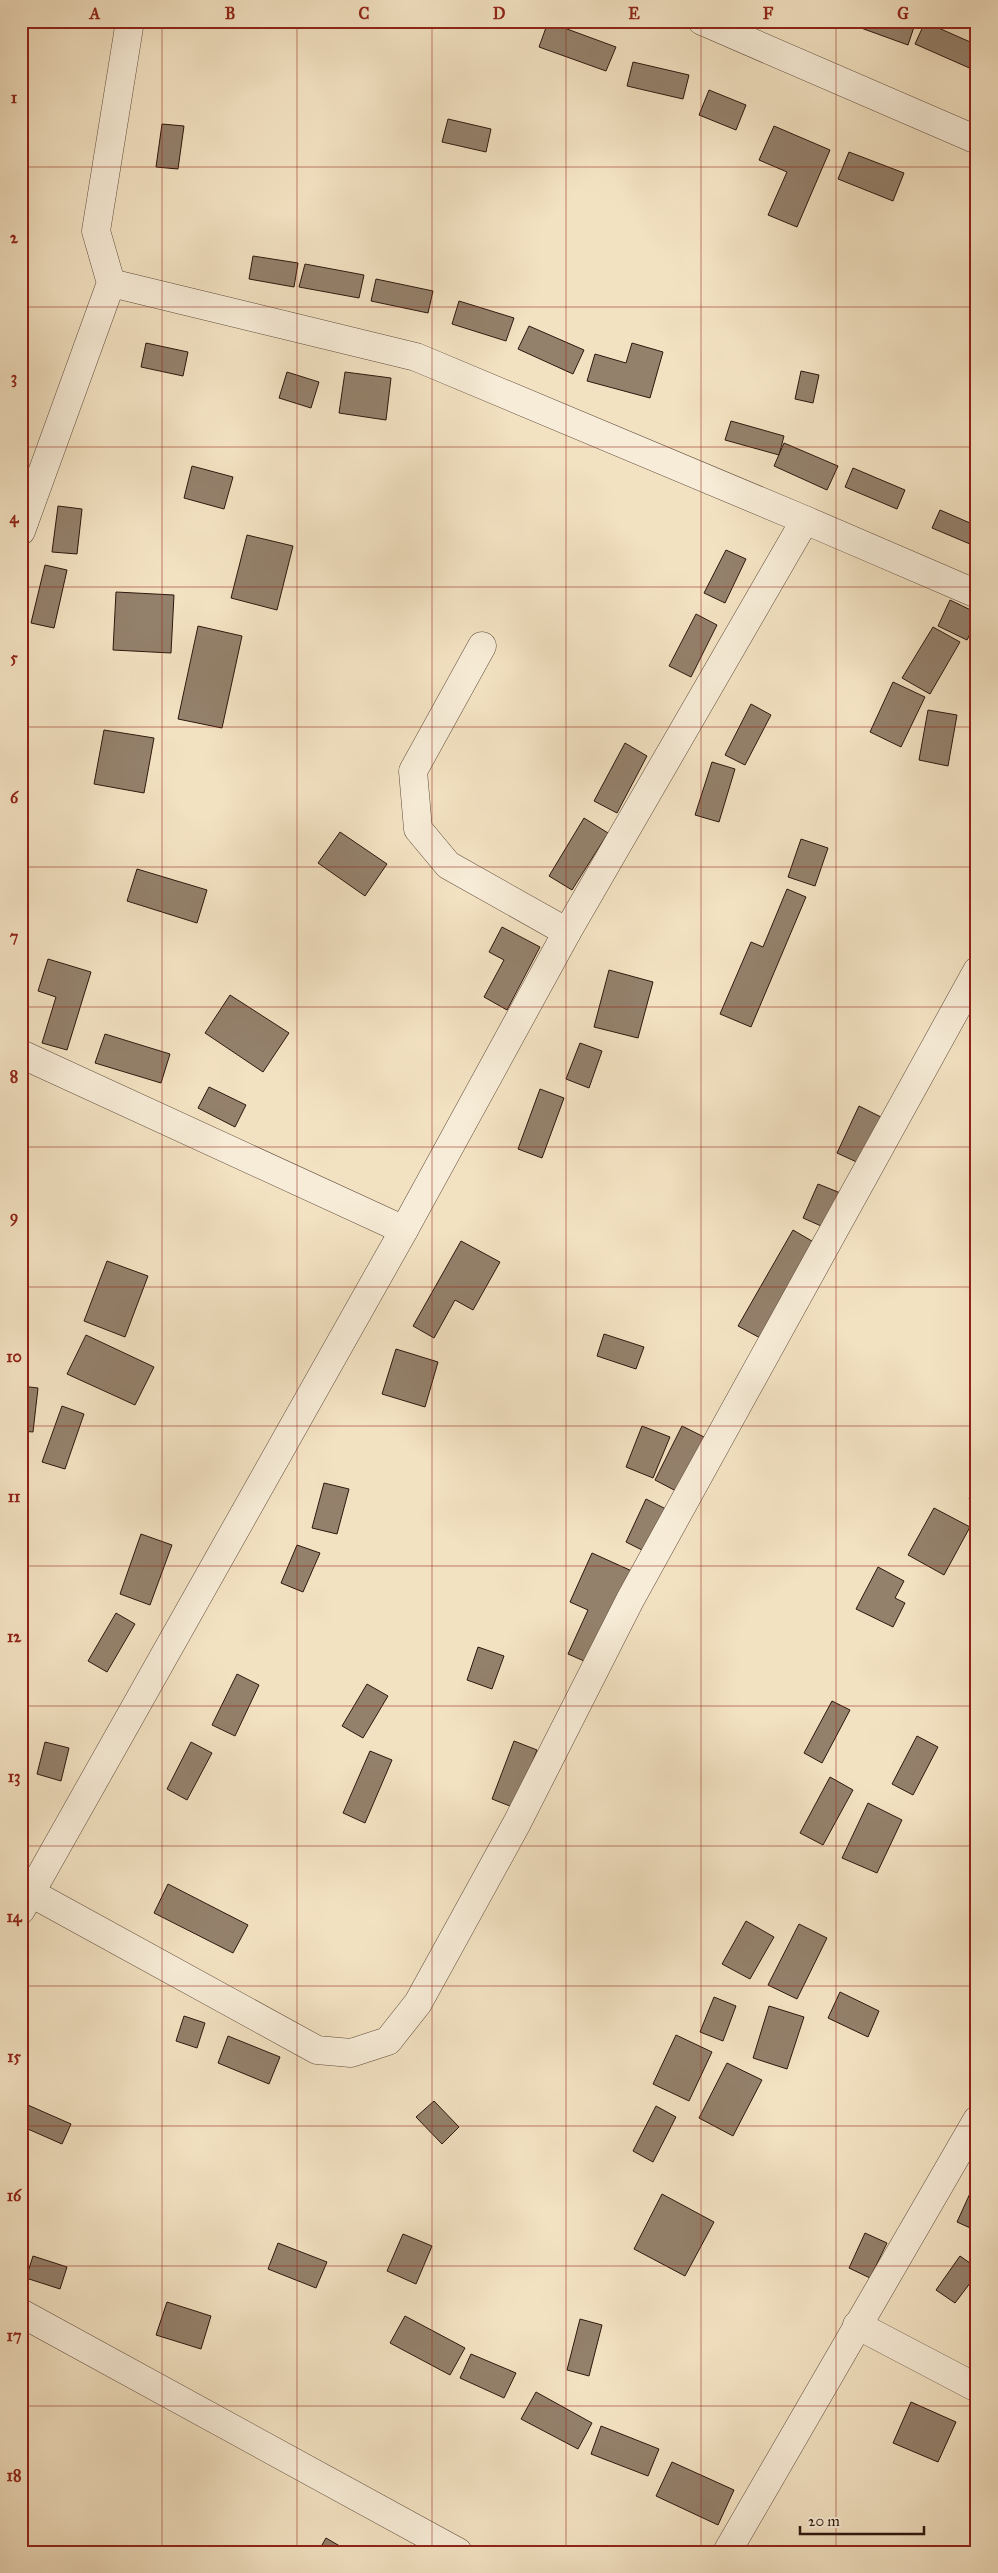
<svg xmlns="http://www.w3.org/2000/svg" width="998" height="2573" font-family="'IM FELL Great Primer',serif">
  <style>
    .building { fill: #94816c; stroke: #2e170e }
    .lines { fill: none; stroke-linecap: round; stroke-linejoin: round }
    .minor-casing { stroke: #5f4a3b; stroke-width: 29 }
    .minor { stroke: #f7ecd7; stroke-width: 28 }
    .grid { fill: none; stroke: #8f2418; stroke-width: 1; stroke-opacity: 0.55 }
    .neatline { fill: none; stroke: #8f2418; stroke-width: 2 }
    .grid-label { font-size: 16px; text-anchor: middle; font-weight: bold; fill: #8f2418 }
  </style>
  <rect width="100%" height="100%" fill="#f3e2c2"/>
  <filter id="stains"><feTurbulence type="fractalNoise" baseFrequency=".004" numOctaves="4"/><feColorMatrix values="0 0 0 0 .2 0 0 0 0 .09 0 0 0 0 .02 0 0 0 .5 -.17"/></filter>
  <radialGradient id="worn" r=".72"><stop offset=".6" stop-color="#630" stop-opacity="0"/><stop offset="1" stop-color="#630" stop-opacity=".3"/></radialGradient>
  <g class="building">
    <polygon points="864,21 916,21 908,45 861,28"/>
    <polygon points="548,22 616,47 606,71 539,47"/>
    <polygon points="925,22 977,45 977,63 974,70 915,44"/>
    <polygon points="633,62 689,75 683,99 627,86"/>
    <polygon points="709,90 746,105 736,130 699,115"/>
    <polygon points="448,119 491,129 486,152 442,142"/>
    <polygon points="162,124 184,126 178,169 156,167"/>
    <polygon points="774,126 830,150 797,227 768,215 787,172 759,160"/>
    <polygon points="849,152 904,173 893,201 838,179"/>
    <polygon points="977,221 977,240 970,237"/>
    <polygon points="253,256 298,263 294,287 249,279"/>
    <polygon points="305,264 364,275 359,298 299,287"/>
    <polygon points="376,279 433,291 428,313 371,301"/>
    <polygon points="459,301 514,318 506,341 452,324"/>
    <polygon points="529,326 584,350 573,374 518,349"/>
    <polygon points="146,343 188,352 183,376 141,367"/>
    <polygon points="632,343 663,352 650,398 587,381 595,354 626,363"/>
    <polygon points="801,371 819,375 813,403 795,399"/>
    <polygon points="287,372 319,382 311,408 279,398"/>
    <polygon points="345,372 391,378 386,420 339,413"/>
    <polygon points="731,421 784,436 779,455 725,440"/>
    <polygon points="784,443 838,466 827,490 774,466"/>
    <polygon points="192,466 233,477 224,509 184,498"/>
    <polygon points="853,468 905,490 897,509 845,487"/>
    <polygon points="58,506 82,509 77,554 52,552"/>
    <polygon points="940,510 977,526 970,544 932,528"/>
    <polygon points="247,535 293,546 277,610 231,598"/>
    <polygon points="726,550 746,559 725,603 704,593"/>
    <polygon points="45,565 67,570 54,628 31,623"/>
    <polygon points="116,592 174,595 171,653 113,650"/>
    <polygon points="950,600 977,613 977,620 967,640 938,626"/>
    <polygon points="696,614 717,625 691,677 669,666"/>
    <polygon points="198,626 242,636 222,728 178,719"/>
    <polygon points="933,627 960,642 930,694 902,678"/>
    <polygon points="893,682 925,697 901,747 870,732"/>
    <polygon points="751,704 771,715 745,765 725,755"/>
    <polygon points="928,710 957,715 948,766 919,760"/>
    <polygon points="104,730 154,738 144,793 94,784"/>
    <polygon points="625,743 647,756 617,813 594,801"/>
    <polygon points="712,762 735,769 719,822 695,815"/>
    <polygon points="584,818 608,833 572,890 549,876"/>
    <polygon points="340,832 387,864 365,896 318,863"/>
    <polygon points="801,839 828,848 815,886 788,877"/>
    <polygon points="137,869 207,890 197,923 127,901"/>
    <polygon points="787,889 806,897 751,1027 720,1014 751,942 763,947"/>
    <polygon points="502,927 540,947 507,1010 484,997 504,960 489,952"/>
    <polygon points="48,959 91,972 67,1050 42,1043 56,997 38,991"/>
    <polygon points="609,970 653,982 638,1038 594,1027"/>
    <polygon points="230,995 289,1033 263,1072 205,1033"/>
    <polygon points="105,1034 170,1054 161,1083 95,1063"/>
    <polygon points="580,1043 602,1051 589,1088 566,1079"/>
    <polygon points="209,1087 246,1105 235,1127 198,1108"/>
    <polygon points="540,1089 564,1098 542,1158 518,1149"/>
    <polygon points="859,1106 883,1118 861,1164 837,1153"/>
    <polygon points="818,1184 843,1194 828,1229 803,1218"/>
    <polygon points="793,1230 817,1244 762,1339 738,1326"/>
    <polygon points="461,1241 500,1262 473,1310 455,1300 434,1338 413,1326"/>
    <polygon points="107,1261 148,1276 125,1337 84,1321"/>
    <polygon points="604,1334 644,1347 636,1369 597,1356"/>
    <polygon points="86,1335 154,1367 135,1405 67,1374"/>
    <polygon points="396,1349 438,1362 425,1407 382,1394"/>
    <polygon points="21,1386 38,1388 33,1432 21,1431"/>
    <polygon points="62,1406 84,1414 65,1469 42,1462"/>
    <polygon points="642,1426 670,1437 653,1478 626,1467"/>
    <polygon points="682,1426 706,1438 678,1492 655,1480"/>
    <polygon points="324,1483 349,1489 337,1534 312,1528"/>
    <polygon points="977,1484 977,1503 969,1499"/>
    <polygon points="646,1499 668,1510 648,1553 626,1542"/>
    <polygon points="934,1508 970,1527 944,1575 908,1555"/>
    <polygon points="141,1534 172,1545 150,1605 120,1594"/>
    <polygon points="297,1545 320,1553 303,1592 281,1583"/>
    <polygon points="592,1553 634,1572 591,1664 568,1654 588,1610 570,1602"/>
    <polygon points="878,1567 904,1581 895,1598 905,1603 893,1627 856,1609"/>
    <polygon points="116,1613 135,1624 107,1672 88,1661"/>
    <polygon points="478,1647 504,1656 492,1689 467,1680"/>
    <polygon points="237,1674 259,1685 235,1736 212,1725"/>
    <polygon points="367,1684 388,1696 363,1738 342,1726"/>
    <polygon points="832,1701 850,1710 822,1763 804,1753"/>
    <polygon points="917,1736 938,1747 913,1795 892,1784"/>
    <polygon points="514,1741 537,1750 515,1808 492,1799"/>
    <polygon points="45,1742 69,1748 61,1781 37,1774"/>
    <polygon points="191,1742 212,1753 187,1800 167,1789"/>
    <polygon points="370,1751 392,1760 365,1823 343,1813"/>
    <polygon points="830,1777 853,1790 823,1845 800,1833"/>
    <polygon points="868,1803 902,1820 877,1873 842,1858"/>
    <polygon points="168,1884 248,1925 233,1953 154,1913"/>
    <polygon points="746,1921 774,1937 750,1979 722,1964"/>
    <polygon points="799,1924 827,1938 797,1999 768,1985"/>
    <polygon points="840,1992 879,2011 868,2037 828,2018"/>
    <polygon points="714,1997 736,2006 723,2041 700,2032"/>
    <polygon points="769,2006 804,2017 787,2069 753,2058"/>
    <polygon points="184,2016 205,2023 197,2048 176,2041"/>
    <polygon points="676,2035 712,2052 689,2101 653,2084"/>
    <polygon points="228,2036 280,2057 269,2084 218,2063"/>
    <polygon points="727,2063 762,2080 733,2136 699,2118"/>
    <polygon points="434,2101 459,2127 442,2144 416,2117"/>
    <polygon points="21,2102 71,2124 62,2144 21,2126"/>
    <polygon points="656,2106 676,2117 653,2162 633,2151"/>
    <polygon points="977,2178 977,2231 957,2222"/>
    <polygon points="662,2194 714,2222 685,2276 634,2249"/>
    <polygon points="865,2233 887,2243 870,2278 849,2268"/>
    <polygon points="403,2234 432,2246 416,2284 387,2271"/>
    <polygon points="278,2243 327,2262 316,2288 268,2269"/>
    <polygon points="33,2256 67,2267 60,2289 26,2278"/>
    <polygon points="960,2256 977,2268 977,2274 955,2303 936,2290"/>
    <polygon points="167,2302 211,2316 201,2349 156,2335"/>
    <polygon points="405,2316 465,2348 450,2375 390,2343"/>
    <polygon points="580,2319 602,2325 589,2376 567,2370"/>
    <polygon points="471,2354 516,2373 504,2398 460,2378"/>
    <polygon points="536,2392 592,2423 578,2449 521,2419"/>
    <polygon points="911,2402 956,2422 938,2462 893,2443"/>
    <polygon points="601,2426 659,2449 648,2476 591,2454"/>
    <polygon points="672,2462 734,2490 718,2525 656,2496"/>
    <polygon points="326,2538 350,2552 318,2552"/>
  </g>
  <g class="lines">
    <defs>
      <g id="minor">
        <polyline points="702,21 977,140"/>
        <polyline points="111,283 416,357 805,520 977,594"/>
        <polyline points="21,531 111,283 96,231 130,21"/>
        <polyline points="482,646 413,771 418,829 448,865 567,932"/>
        <polyline points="21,1054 404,1230"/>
        <polyline points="31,1893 317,2050 351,2053 388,2041 418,2003 517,1823 630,1600 977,971"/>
        <polyline points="21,1910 404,1230 567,932 805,520"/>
        <polyline points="21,2313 458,2552"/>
        <polyline points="857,2325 977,2388"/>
        <polyline points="727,2552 977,2120"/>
      </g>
    </defs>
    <use href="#minor" class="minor-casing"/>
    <use href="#minor" class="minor"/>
  </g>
  <path class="grid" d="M 162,21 L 162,2552M 297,21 L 297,2552M 432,21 L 432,2552M 566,21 L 566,2552M 701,21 L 701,2552M 836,21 L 836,2552M 21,167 L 977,167M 21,307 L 977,307M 21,447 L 977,447M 21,587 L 977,587M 21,727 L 977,727M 21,867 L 977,867M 21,1007 L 977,1007M 21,1147 L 977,1147M 21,1287 L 977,1287M 21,1426 L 977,1426M 21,1566 L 977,1566M 21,1706 L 977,1706M 21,1846 L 977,1846M 21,1986 L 977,1986M 21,2126 L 977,2126M 21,2266 L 977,2266M 21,2406 L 977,2406"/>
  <rect width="998" height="2573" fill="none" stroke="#f3e2c2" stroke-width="55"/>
  <path d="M800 2526v8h124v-8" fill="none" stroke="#2e170e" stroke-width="2.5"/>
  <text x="808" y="2526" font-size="15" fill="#2e170e" stroke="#f7ecd7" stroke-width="4" paint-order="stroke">20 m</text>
  <rect x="28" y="28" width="942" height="2518" class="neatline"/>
  <g class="grid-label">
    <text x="95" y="19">A</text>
    <text x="230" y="19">B</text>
    <text x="364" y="19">C</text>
    <text x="499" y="19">D</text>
    <text x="634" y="19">E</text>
    <text x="768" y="19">F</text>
    <text x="903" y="19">G</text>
    <text x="14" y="103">1</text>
    <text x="14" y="243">2</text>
    <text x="14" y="383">3</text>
    <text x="14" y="523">4</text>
    <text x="14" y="663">5</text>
    <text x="14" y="803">6</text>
    <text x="14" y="942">7</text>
    <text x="14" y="1082">8</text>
    <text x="14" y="1222">9</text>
    <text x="14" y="1362">10</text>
    <text x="14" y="1502">11</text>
    <text x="14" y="1642">12</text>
    <text x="14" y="1782">13</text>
    <text x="14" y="1922">14</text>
    <text x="14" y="2062">15</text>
    <text x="14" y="2201">16</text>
    <text x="14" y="2341">17</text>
    <text x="14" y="2481">18</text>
  </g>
  <rect width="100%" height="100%" filter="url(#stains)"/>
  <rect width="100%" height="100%" fill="url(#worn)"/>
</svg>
